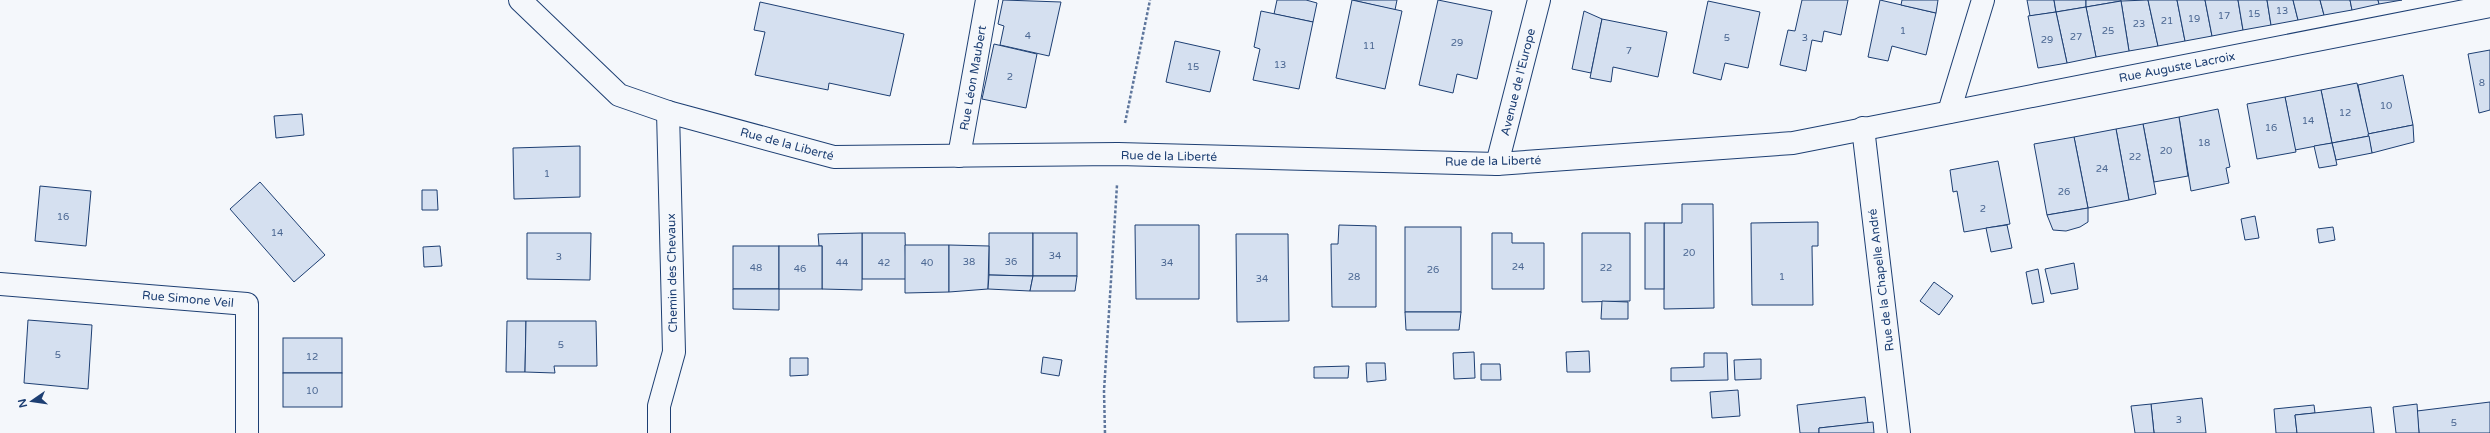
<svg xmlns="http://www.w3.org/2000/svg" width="2490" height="433" font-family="'Varela Round',sans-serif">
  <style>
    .building { fill: #d5e0f0; stroke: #1d3f73 }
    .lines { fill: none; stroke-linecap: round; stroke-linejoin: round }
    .minor-casing { stroke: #1d3f73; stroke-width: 24 }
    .path { stroke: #5e769c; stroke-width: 2.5; stroke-dasharray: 3 2; stroke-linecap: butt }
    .minor { stroke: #f4f7fb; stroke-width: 22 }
    .labels { text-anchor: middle; stroke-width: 3; stroke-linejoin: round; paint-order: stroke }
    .number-label { font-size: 10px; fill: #4b6792 }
    .street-label { font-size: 12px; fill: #1d3f73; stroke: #f4f7fb }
  </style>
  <rect width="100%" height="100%" fill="#f4f7fb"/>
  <g class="building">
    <polygon points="1003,0 1061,2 1049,56 1000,45 1004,26 998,24"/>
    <polygon points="1277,0 1306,0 1317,3 1313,22 1274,14"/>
    <polygon points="1352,0 1397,0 1395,10"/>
    <polygon points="1352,0 1402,11 1385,89 1336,78"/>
    <polygon points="1438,0 1492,11 1477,79 1457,74 1453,93 1419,85"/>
    <polygon points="1802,0 1848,0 1841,35 1824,31 1822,42 1812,40 1806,71 1780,65 1788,30 1795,31"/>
    <polygon points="1880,0 1936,13 1926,55 1892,46 1888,61 1868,57"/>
    <polygon points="1902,0 1938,0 1936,13 1901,5"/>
    <polygon points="2027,0 2054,0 2056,12 2030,16"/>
    <polygon points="2054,0 2086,0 2086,7 2056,12"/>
    <polygon points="2086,0 2121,0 2121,1 2086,7"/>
    <polygon points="2148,0 2158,46 2129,51 2121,1"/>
    <polygon points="2148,0 2177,0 2185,41 2158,46"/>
    <polygon points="2177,0 2205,0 2212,36 2185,41"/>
    <polygon points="2205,0 2238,0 2243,30 2212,36"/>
    <polygon points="2238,0 2267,0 2271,25 2243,30"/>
    <polygon points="2267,0 2293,0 2298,20 2271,25"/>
    <polygon points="2293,0 2320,0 2324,15 2298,20"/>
    <polygon points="2320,0 2350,0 2352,10 2324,15"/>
    <polygon points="2350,0 2378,0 2379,4 2352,10"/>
    <polygon points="2378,0 2402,0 2379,4"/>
    <polygon points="1708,1 1760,12 1748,68 1725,63 1721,80 1693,73"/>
    <polygon points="2121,1 2129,51 2096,57 2086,7"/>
    <polygon points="760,2 904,34 890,96 829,83 828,90 755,75 765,32 754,30"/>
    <polygon points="2086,7 2096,57 2067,63 2056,12"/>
    <polygon points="1261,11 1313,22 1299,89 1253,80 1260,49 1254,47"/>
    <polygon points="1584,11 1602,19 1591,73 1572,69"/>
    <polygon points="2056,12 2067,63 2038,68 2028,16"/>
    <polygon points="1602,19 1667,32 1658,77 1613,67 1611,82 1590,78"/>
    <polygon points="1175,41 1220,51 1210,92 1166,82"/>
    <polygon points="994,44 1037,54 1026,108 982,99"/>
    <polygon points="2490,50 2490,110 2479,113 2468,54"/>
    <polygon points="2403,75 2413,125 2368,134 2358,85"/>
    <polygon points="2357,83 2369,136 2332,143 2321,90"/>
    <polygon points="2321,90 2332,143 2295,150 2285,97"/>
    <polygon points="2285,97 2296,152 2257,159 2247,104"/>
    <polygon points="2218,109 2230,167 2226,168 2229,183 2191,191 2179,117"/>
    <polygon points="302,114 304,135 276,138 274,116"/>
    <polygon points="2179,117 2188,176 2154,182 2143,124"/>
    <polygon points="2143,124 2156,194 2129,200 2116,129"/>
    <polygon points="2413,125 2414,142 2372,153 2368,134"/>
    <polygon points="2116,129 2129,200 2088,208 2074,137"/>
    <polygon points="2369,136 2372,153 2336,160 2332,143"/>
    <polygon points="2074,137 2088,208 2047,215 2034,144"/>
    <polygon points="2332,143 2337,165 2319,168 2314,146"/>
    <polygon points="580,146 580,197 514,199 513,148"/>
    <polygon points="1998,161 2010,224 1964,232 1957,191 1953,192 1950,170"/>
    <polygon points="260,182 325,255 294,282 230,209"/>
    <polygon points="40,186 91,191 86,246 35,241"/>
    <polygon points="422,190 437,190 438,210 422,210"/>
    <polygon points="1682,204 1713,204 1714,308 1664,309 1664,223 1682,223"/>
    <polygon points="2088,208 2088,222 2080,227 2066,231 2053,230 2047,215"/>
    <polygon points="2255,216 2259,238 2245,240 2241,219"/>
    <polygon points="1818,222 1818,246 1812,246 1813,305 1752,305 1751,223"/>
    <rect x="1645" y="223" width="19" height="66"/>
    <polygon points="1135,225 1199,225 1199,299 1136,299"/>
    <polygon points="1339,225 1376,226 1376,307 1332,307 1331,244 1338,244"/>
    <polygon points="2007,225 2012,248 1991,252 1986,228"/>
    <rect x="1405" y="227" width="56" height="85"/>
    <polygon points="2333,227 2335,240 2319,243 2317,229"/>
    <polygon points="527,233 591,233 590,280 527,279"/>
    <polygon points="862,233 905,233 906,279 862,279"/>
    <polygon points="862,233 862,290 822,289 822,246 819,246 818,234"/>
    <polygon points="989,233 1033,233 1033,276 989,275"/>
    <rect x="1033" y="233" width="44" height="43"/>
    <polygon points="1492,233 1512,233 1512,243 1544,243 1544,289 1492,289"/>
    <polygon points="1582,233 1630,233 1630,301 1582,302"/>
    <polygon points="1236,234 1288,234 1289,321 1237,322"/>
    <polygon points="905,245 949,245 949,292 905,293"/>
    <polygon points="949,245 989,246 988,289 949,292"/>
    <polygon points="440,246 442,266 424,267 423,247"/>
    <rect x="733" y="246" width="46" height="43"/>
    <rect x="779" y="246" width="43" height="43"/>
    <polygon points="2074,263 2078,289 2051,294 2045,269"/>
    <polygon points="2038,269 2044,302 2032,304 2026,272"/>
    <polygon points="989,275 1030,276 1033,276 1030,291 988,289"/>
    <polygon points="1033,276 1077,276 1075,291 1030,291"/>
    <polygon points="1934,282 1953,296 1939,315 1920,301"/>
    <polygon points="733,289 779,289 779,310 733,309"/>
    <polygon points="1602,301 1628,302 1628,319 1601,319"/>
    <polygon points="1405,312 1461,312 1459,330 1406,330"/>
    <polygon points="28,320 92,325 88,389 24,383"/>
    <polygon points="507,321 526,321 525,372 506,372"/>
    <polygon points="526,321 596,321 597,366 554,366 555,373 525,372"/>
    <rect x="283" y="338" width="59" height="35"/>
    <polygon points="1589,351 1590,372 1567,372 1566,352"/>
    <polygon points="1474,352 1475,378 1454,379 1453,353"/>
    <polygon points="1704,353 1727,353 1728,380 1671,381 1671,368 1704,367"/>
    <polygon points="1043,357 1062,360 1059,376 1041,373"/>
    <polygon points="790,358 808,358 808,375 790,376"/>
    <polygon points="1761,359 1761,379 1735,380 1734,360"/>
    <polygon points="1366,363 1385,363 1386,380 1367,382"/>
    <polygon points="1481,364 1500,364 1501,380 1481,380"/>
    <polygon points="1349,366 1348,378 1314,378 1314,367"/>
    <rect x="283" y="373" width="59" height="34"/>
    <polygon points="1738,390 1740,416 1712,418 1710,392"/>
    <polygon points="1865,397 1868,423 1819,428 1819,433 1800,433 1797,405"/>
    <polygon points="2202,398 2206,433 2154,433 2151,404"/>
    <polygon points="2490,402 2490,433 2419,433 2417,411"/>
    <polygon points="2151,404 2154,433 2135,433 2131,406"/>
    <polygon points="2417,404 2419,433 2396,433 2393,407"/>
    <polygon points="2314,405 2315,413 2295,415 2297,433 2276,433 2274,409"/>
    <polygon points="2371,407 2374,433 2297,433 2295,415"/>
    <polygon points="1873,422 1874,433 1819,433 1819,428"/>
  </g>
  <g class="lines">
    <defs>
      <g id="minor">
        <polyline points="520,0 619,95 668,112 834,157 1118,154 1497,164 1793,143 2490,6"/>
        <polyline points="1949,112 1983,0"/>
        <polyline points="1863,128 1899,433"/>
        <polyline points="959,156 987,0"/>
        <polyline points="1497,164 1539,0"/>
        <polyline points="0,284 247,304 247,433"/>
        <polyline points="659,433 659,406 674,352 668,112"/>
      </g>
    </defs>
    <use href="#minor" class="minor-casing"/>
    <g class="path">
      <polyline points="1125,123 1150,0"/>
      <polyline points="1105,433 1104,391 1117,185"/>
    </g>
    <use href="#minor" class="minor"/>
  </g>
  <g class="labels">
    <g class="number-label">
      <text x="2282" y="14">13</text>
      <text x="2254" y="17">15</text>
      <text x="2224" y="19">17</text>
      <text x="2194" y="22">19</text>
      <text x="2167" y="24">21</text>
      <text x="2139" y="27">23</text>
      <text x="1903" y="34">1</text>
      <text x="2108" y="34">25</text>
      <text x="1028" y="39">4</text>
      <text x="2076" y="40">27</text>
      <text x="1727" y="41">5</text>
      <text x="1805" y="41">3</text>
      <text x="2047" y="43">29</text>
      <text x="1457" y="46">29</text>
      <text x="1369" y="49">11</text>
      <text x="1629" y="54">7</text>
      <text x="1280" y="68">13</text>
      <text x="1193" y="70">15</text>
      <text x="1010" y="80">2</text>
      <text x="2482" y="86">8</text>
      <text x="2386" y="109">10</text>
      <text x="2345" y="116">12</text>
      <text x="2308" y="124">14</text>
      <text x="2271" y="131">16</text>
      <text x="2204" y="146">18</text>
      <text x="2166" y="154">20</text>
      <text x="2135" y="160">22</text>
      <text x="2102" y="172">24</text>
      <text x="547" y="177">1</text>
      <text x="2064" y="195">26</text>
      <text x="1983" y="212">2</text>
      <text x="63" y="220">16</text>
      <text x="277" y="236">14</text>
      <text x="1689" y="256">20</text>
      <text x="1055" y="259">34</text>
      <text x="559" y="260">3</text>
      <text x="969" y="265">38</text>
      <text x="1011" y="265">36</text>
      <text x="842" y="266">44</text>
      <text x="884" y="266">42</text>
      <text x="927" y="266">40</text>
      <text x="1167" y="266">34</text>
      <text x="1518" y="270">24</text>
      <text x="756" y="271">48</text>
      <text x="1606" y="271">22</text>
      <text x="800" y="272">46</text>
      <text x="1433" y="273">26</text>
      <text x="1354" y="280">28</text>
      <text x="1782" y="280">1</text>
      <text x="1262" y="282">34</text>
      <text x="561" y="348">5</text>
      <text x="58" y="358">5</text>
      <text x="312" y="360">12</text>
      <text x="312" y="394">10</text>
      <text x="2179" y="423">3</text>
      <text x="2454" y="426">5</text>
    </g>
    <g class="street-label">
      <text transform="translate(2177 67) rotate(-11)" y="4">Rue Auguste Lacroix</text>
      <text transform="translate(973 78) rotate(-80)" y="4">Rue Léon Maubert</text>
      <text transform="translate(1518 82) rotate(-76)" y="4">Avenue de l'Europe</text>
      <text transform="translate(787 144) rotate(15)" y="4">Rue de la Liberté</text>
      <text transform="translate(1169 156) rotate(1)" y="4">Rue de la Liberté</text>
      <text transform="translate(1493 161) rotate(-1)" y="4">Rue de la Liberté</text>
      <text transform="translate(672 273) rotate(-91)" y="4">Chemin des Chevaux</text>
      <text transform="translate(1881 280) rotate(-97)" y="4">Rue de la Chapelle André</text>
      <text transform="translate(188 299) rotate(5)" y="4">Rue Simone Veil</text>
    </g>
  </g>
  <g transform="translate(32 401) rotate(257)" stroke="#f4f7fb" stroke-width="3" paint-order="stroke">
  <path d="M0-3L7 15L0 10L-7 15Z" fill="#1d3f73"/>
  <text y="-6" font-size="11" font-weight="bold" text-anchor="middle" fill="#1d3f73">N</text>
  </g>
</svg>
